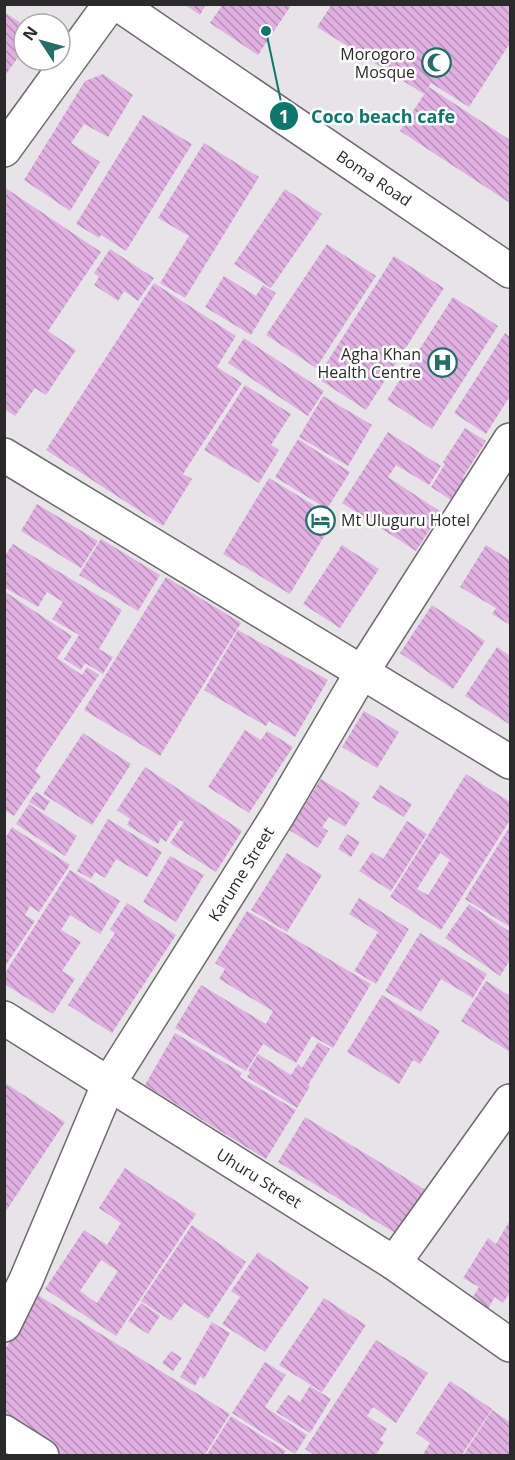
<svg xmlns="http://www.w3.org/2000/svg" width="515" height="1460" font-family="'Open Sans',sans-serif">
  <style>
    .building { fill: url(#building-back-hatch); fill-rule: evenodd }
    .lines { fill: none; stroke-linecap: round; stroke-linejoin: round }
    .street-casing { stroke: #6e6b6e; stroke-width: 36 }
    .street { stroke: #fff; stroke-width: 33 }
    .labels { text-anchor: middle; stroke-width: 5; stroke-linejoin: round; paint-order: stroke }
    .poi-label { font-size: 16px; fill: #2b2a2b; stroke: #fff; text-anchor: end }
    .street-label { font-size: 16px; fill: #2b2a2b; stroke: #fff }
    .leader { fill: none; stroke: #0f766e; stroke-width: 2 }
    .callout-dot { fill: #0f766e; stroke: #fff; stroke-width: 2 }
    .mark-label { font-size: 18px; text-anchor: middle; font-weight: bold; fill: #fff }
    .callout-label { font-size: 18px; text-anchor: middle; font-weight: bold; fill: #0f766e; stroke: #fff; stroke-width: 5; stroke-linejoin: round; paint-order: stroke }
  </style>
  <defs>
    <pattern id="building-back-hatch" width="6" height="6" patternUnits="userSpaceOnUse" patternTransform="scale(1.5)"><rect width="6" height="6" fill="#e0b0e2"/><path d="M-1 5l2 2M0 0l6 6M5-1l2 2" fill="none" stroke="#b68fb7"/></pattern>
  </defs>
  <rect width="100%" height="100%" fill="#e7e4e7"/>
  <g class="building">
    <polygon points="184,4 206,4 200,15"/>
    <polygon points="223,4 292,4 258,55 210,23"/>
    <polygon points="332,4 510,4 510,43 469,107 431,83 424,94 317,27"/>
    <polygon points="4,12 24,25 24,49 4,77"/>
    <polygon points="103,74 133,95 108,137 84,124 71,143 100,162 70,211 24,180 85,81"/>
    <polygon points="429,87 510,140 510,203 400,131"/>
    <polygon points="143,115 192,144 126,251 101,235 99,238 76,224"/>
    <polygon points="204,143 259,177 185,298 160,283 189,236 158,218"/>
    <polygon points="4,187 101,252 48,331 76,350 46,395 35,388 15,416 4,409"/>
    <polygon points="285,189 322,214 271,288 234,264"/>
    <polygon points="327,244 376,276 316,368 266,335"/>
    <polygon points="110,249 154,278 138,301 124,291 118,301 94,285 99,277 94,273"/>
    <polygon points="394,256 444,288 366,410 317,378"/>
    <polygon points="224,276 256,296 263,285 276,293 251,335 205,307"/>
    <polygon points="154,283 236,336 217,367 242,383 183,474 192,479 163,526 46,450"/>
    <polygon points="453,297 498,326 432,429 387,400"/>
    <polygon points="505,333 510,337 510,396 486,434 454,413"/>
    <polygon points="244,338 324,391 308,416 228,363"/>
    <polygon points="245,385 291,414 271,445 279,450 259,483 204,450"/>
    <polygon points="323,396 372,425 348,466 299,437"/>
    <polygon points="465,428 486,441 463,477 465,478 451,500 431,487 445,464 443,462"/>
    <polygon points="388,432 441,466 429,485 396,465 388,477 441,512 416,551 342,503"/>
    <polygon points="298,439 350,472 327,509 275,477"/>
    <polygon points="269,478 335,518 290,594 223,554"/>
    <polygon points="37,504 98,541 81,568 21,531"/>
    <polygon points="101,539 160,575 138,611 79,575"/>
    <polygon points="13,544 122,610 99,649 113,657 103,674 85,663 81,670 64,659 79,635 52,619 63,602 47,592 38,607 4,587 4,557"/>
    <polygon points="342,545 379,569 340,628 303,604"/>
    <polygon points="486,545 510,560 510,625 492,614 496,608 460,587"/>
    <polygon points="166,577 241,623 160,756 84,710"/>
    <polygon points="4,591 72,636 57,658 82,675 87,667 99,675 35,771 41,776 14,816 4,810"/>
    <polygon points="432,605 485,641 453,689 400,653"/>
    <polygon points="238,630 328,680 295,737 269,721 266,726 204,690"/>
    <polygon points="497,647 510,656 510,722 509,724 465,696"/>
    <polygon points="364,711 399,732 377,768 342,747"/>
    <polygon points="245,730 261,740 267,731 293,747 249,813 208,787"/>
    <polygon points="83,733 131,764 92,825 43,794"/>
    <polygon points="145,767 242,831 216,872 170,843 184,822 180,820 166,842 161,838 158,844 127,825 130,819 117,810"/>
    <path d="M 466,774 L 510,802 L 510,820 L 441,930 L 390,897 ZM 440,853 L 450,860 L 428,895 L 417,889 Z"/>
    <polygon points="321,779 360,803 345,827 329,817 322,827 328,831 318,848 289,830"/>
    <polygon points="380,785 412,804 404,817 372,798"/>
    <polygon points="36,792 50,801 44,811 29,802"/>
    <polygon points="29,804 77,836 65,856 16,824"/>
    <polygon points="108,819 162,852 147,877 116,859 105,878 95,872 91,879 77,871"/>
    <polygon points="407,821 427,834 391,891 359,871 372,852 383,859"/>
    <polygon points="510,826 510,927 465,899"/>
    <polygon points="12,827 70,865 39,912 30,906 25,915 35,921 4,968 4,840"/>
    <polygon points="347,834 360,842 351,857 338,849"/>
    <polygon points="287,853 322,875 287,932 251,910"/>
    <polygon points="170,856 204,875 176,922 143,902"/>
    <polygon points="70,870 120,901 100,934 70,915 61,930 81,942 62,971 75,979 53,1014 4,984 4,975"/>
    <polygon points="359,898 409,929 376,984 354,971 378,932 349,914"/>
    <polygon points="127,903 176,935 112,1033 68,1005 115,933 110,929"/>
    <polygon points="469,904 510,932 510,960 500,976 445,938"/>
    <polygon points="247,911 371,984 333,1048 312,1036 296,1063 263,1044 246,1071 175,1028 201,985 266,1024 273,1011 219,979 225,969 215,963"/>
    <polygon points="420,933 487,974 473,998 441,979 421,1012 385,991"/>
    <polygon points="486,981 510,996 510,1052 461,1021"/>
    <polygon points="382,995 440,1031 420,1064 413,1060 399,1084 347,1052"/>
    <polygon points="175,1033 242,1073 240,1077 296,1110 266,1159 145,1085"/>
    <polygon points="318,1042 330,1049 308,1085 310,1086 297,1108 247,1077 250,1072 248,1071 258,1054 291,1075 298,1064 302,1068"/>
    <polygon points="7,1084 65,1122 4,1214 4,1088"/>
    <polygon points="305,1117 437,1197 410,1242 278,1162"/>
    <path d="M 125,1168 L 196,1214 L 116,1336 L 45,1289 L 84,1230 L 107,1245 L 121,1223 L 99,1208 ZM 101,1260 L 118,1271 L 97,1303 L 80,1291 Z"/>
    <polygon points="510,1220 510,1292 503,1303 495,1297 487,1310 471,1300 479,1287 463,1278 488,1238 496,1244"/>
    <polygon points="192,1225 246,1262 208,1319 184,1303 171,1321 141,1301"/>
    <polygon points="258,1252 309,1287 265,1352 222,1324 240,1297 231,1291"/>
    <polygon points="38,1295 230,1414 204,1456 21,1456 4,1445 4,1351"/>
    <polygon points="324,1298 366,1325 322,1392 279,1365"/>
    <polygon points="141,1303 160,1316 148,1334 128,1321"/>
    <polygon points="212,1322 230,1333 204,1379 200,1376 195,1386 180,1377"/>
    <polygon points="376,1340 428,1373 396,1423 373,1407 367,1416 387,1429 380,1440 384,1442 375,1456 316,1456 305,1449"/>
    <polygon points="171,1351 182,1358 173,1371 162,1363"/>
    <polygon points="265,1362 286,1375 265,1407 307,1435 295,1454 232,1413"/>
    <polygon points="450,1381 492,1409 461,1456 422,1456 430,1443 416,1433"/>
    <polygon points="310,1386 331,1399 310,1433 276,1412 288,1395 300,1402"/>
    <polygon points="492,1410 510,1422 510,1456 463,1456"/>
    <polygon points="231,1416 286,1451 282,1456 206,1456"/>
  </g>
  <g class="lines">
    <defs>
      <g id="street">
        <polyline points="118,4 510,271"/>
        <polyline points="4,150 110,4"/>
        <polyline points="4,455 510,762"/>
        <polyline points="4,1018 394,1263 510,1345"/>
        <polyline points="394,1263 510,1101"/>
        <polyline points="4,1325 26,1280 109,1083 278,815 362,672 510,440"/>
        <polyline points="4,1432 42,1456"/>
      </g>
    </defs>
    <use href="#street" class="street-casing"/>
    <use href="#street" class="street"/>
  </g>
  <defs>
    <symbol id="mosque-ring" viewBox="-11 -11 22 22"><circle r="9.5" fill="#fff" stroke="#256e67" stroke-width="1.5"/><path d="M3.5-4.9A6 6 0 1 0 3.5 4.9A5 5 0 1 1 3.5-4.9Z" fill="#256e67"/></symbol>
    <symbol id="hospital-ring" viewBox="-11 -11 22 22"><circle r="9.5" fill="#fff" stroke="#256e67" stroke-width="1.5"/><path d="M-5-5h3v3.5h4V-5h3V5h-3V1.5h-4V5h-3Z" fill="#256e67"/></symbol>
    <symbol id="hotel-ring" viewBox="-11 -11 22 22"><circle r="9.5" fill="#fff" stroke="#256e67" stroke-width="1.5"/><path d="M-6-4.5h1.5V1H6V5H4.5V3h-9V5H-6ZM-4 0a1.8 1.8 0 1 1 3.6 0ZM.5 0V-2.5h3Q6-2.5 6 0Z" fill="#256e67"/></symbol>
  </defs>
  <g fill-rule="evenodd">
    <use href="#mosque-ring" x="420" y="46" width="33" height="33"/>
    <use href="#hospital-ring" x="426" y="346" width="33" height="33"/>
    <use href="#hotel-ring" x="304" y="504" width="33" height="33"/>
  </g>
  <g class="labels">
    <g class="poi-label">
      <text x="415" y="60">Morogoro<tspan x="415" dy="18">Mosque</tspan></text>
      <text x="421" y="360">Agha Khan<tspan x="421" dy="18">Health Centre</tspan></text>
      <text x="341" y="526" text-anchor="start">Mt Uluguru Hotel</text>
    </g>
    <g class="street-label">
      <text transform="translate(374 178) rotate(34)" y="6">Boma Road</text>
      <text transform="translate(241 874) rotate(-58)" y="6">Karume Street</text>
      <text transform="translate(259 1178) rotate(32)" y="6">Uhuru Street</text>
    </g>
  </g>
  <path class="leader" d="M266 31L284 116"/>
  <g class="callout-dot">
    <circle cx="266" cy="31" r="6"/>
    <circle cx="284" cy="116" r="15"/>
  </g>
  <g class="mark-label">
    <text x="284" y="123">1</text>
  </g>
  <g class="callout-label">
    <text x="383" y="123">Coco beach cafe</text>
  </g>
  <rect width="515" height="1460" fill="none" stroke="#2b2a2b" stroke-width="12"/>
  <g transform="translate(42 42) rotate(306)"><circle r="28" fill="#ffffff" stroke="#aaaaaa" stroke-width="1.5"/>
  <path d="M0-4.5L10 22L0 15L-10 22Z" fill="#256e67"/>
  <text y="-9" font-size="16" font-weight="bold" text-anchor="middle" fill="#2b2a2b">N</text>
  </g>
</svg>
